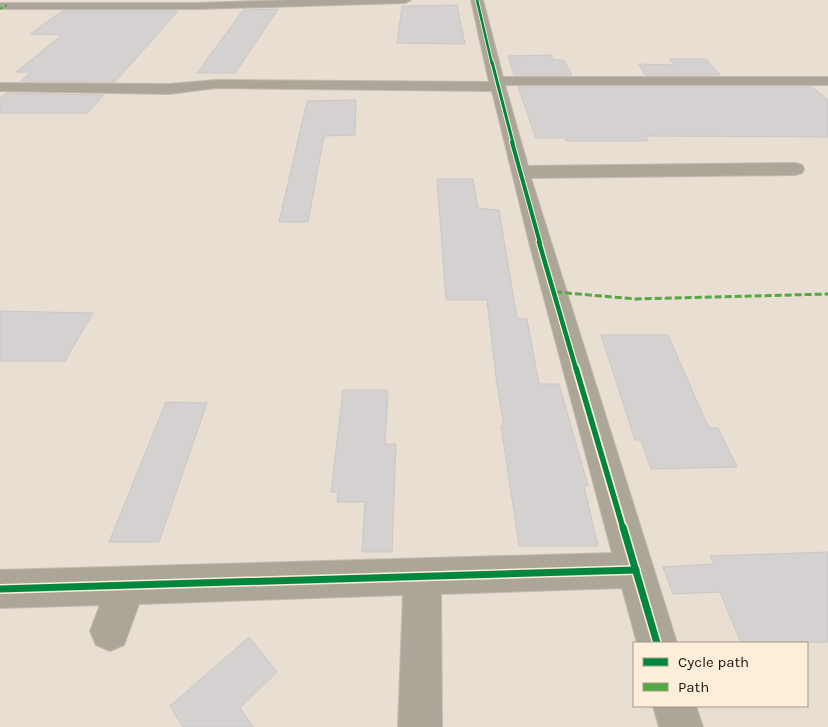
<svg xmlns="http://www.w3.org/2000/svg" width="828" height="727" font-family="Karla,sans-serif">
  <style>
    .building { fill: #d4d1d0; stroke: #cac7c6 }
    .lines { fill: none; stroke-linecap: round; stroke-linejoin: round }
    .minor-casing { stroke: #c2bab0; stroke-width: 2 }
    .minor { fill: #aca699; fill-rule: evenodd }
    .quiet-far1 { stroke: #52a941; stroke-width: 2; stroke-dasharray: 3 2; stroke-linecap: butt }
    .quiet { stroke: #52a941; stroke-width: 3; stroke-dasharray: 7 3; stroke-linecap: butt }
    .cycleway-far5-casing { stroke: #fdeeda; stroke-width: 4 }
    .cycleway-far4-casing { stroke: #fdeeda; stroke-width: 5 }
    .cycleway-far3-casing { stroke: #fdeeda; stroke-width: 6 }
    .cycleway-far2-casing { stroke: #fdeeda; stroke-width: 7 }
    .cycleway-far1-casing { stroke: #fdeeda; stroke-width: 9 }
    .cycleway-casing { stroke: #fdeeda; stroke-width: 10 }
    .cycleway-far5 { stroke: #00873e; stroke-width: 2.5 }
    .cycleway-far4 { stroke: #00873e; stroke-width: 3 }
    .cycleway-far3 { stroke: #00873e; stroke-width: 4 }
    .cycleway-far2 { stroke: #00873e; stroke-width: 4.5 }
    .cycleway-far1 { stroke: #00873e; stroke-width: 5.5 }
    .cycleway { stroke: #00873e; stroke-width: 7 }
  </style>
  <rect width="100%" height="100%" fill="#e8dfd2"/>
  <g class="building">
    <polygon points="457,5 465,44 397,43 402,6"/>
    <polygon points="278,9 235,73 197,73 243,10"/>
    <polygon points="62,11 178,11 115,82 21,81 31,72 16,72 62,35 30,34"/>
    <polygon points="551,55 553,60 564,60 572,75 514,75 508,56"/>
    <polygon points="669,59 706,59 720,75 645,75 639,64 674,65"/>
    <polygon points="518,87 812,87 828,100 828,137 645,136 648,141 566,141 565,138 536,138"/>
    <polygon points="6,93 104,95 87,113 0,113 0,98"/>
    <polygon points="356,100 355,135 324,136 308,222 279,222 307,101"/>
    <polygon points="437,179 473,179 478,208 499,210 517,318 527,319 539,384 559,384 588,486 584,486 598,546 519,546 501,426 504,426 497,385 487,300 446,300"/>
    <polygon points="0,311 93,313 65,361 0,361"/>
    <polygon points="601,335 668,335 707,424 709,428 718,428 737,467 651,469 641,440 635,440"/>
    <polygon points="343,390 388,390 385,444 396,444 392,552 362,552 365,502 337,502 338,492 331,492"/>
    <polygon points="166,402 207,403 159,542 109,542"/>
    <polygon points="828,552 828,642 741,643 720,592 673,594 663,567 714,564 710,556"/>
    <polygon points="249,637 277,672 240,708 253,727 183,727 170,706"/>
  </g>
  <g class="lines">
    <defs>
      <g id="minor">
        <polygon points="289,0 411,0 405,3 198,9 0,9 0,3 198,3"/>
        <polygon points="471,0 483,0 503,77 828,77 828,85 505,85 528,166 795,163 802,165 804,169 802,173 795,175 531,178 677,643 637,643 622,588 441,594 442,727 398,727 403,595 139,604 124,645 110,651 96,645 90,631 100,605 0,608 0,570 612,553 529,242 492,91 216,88 169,94 0,91 0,83 169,84 216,80 489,82"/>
        <polygon points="653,706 696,706 703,727 659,727"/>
      </g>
    </defs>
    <use href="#minor" class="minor-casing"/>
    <use href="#minor" class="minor"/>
    <polyline class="quiet-far1" points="0,9 7,5"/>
    <polyline class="quiet" points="555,292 636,299 828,294"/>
    <defs>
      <polyline id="cycleway-far5" points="477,0 492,64"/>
      <polyline id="cycleway-far4" points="492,62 513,143"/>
      <polyline id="cycleway-far3" points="512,142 540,243"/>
      <polyline id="cycleway-far2" points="539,242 576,369"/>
      <polyline id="cycleway-far1" points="576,368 623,528"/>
      <g id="cycleway">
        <polyline points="623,527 657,643"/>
        <polyline points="0,589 636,570"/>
      </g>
    </defs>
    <use href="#cycleway-far5" class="cycleway-far5-casing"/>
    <use href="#cycleway-far4" class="cycleway-far4-casing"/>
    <use href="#cycleway-far3" class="cycleway-far3-casing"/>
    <use href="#cycleway-far2" class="cycleway-far2-casing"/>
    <use href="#cycleway-far1" class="cycleway-far1-casing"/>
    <use href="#cycleway" class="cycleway-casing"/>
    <use href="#cycleway-far5" class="cycleway-far5"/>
    <use href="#cycleway-far4" class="cycleway-far4"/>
    <use href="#cycleway-far3" class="cycleway-far3"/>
    <use href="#cycleway-far2" class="cycleway-far2"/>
    <use href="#cycleway-far1" class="cycleway-far1"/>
    <use href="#cycleway" class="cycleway"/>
  </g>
  <rect x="633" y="642" width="175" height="65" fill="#fdeeda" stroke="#a39888"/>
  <rect x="643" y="658" width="25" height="8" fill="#00873e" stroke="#a39888"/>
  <text x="678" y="667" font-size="15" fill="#1c160d">Cycle path</text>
  <rect x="643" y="683" width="25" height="8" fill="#52a941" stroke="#a39888"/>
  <text x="678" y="692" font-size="15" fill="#1c160d">Path</text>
</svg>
